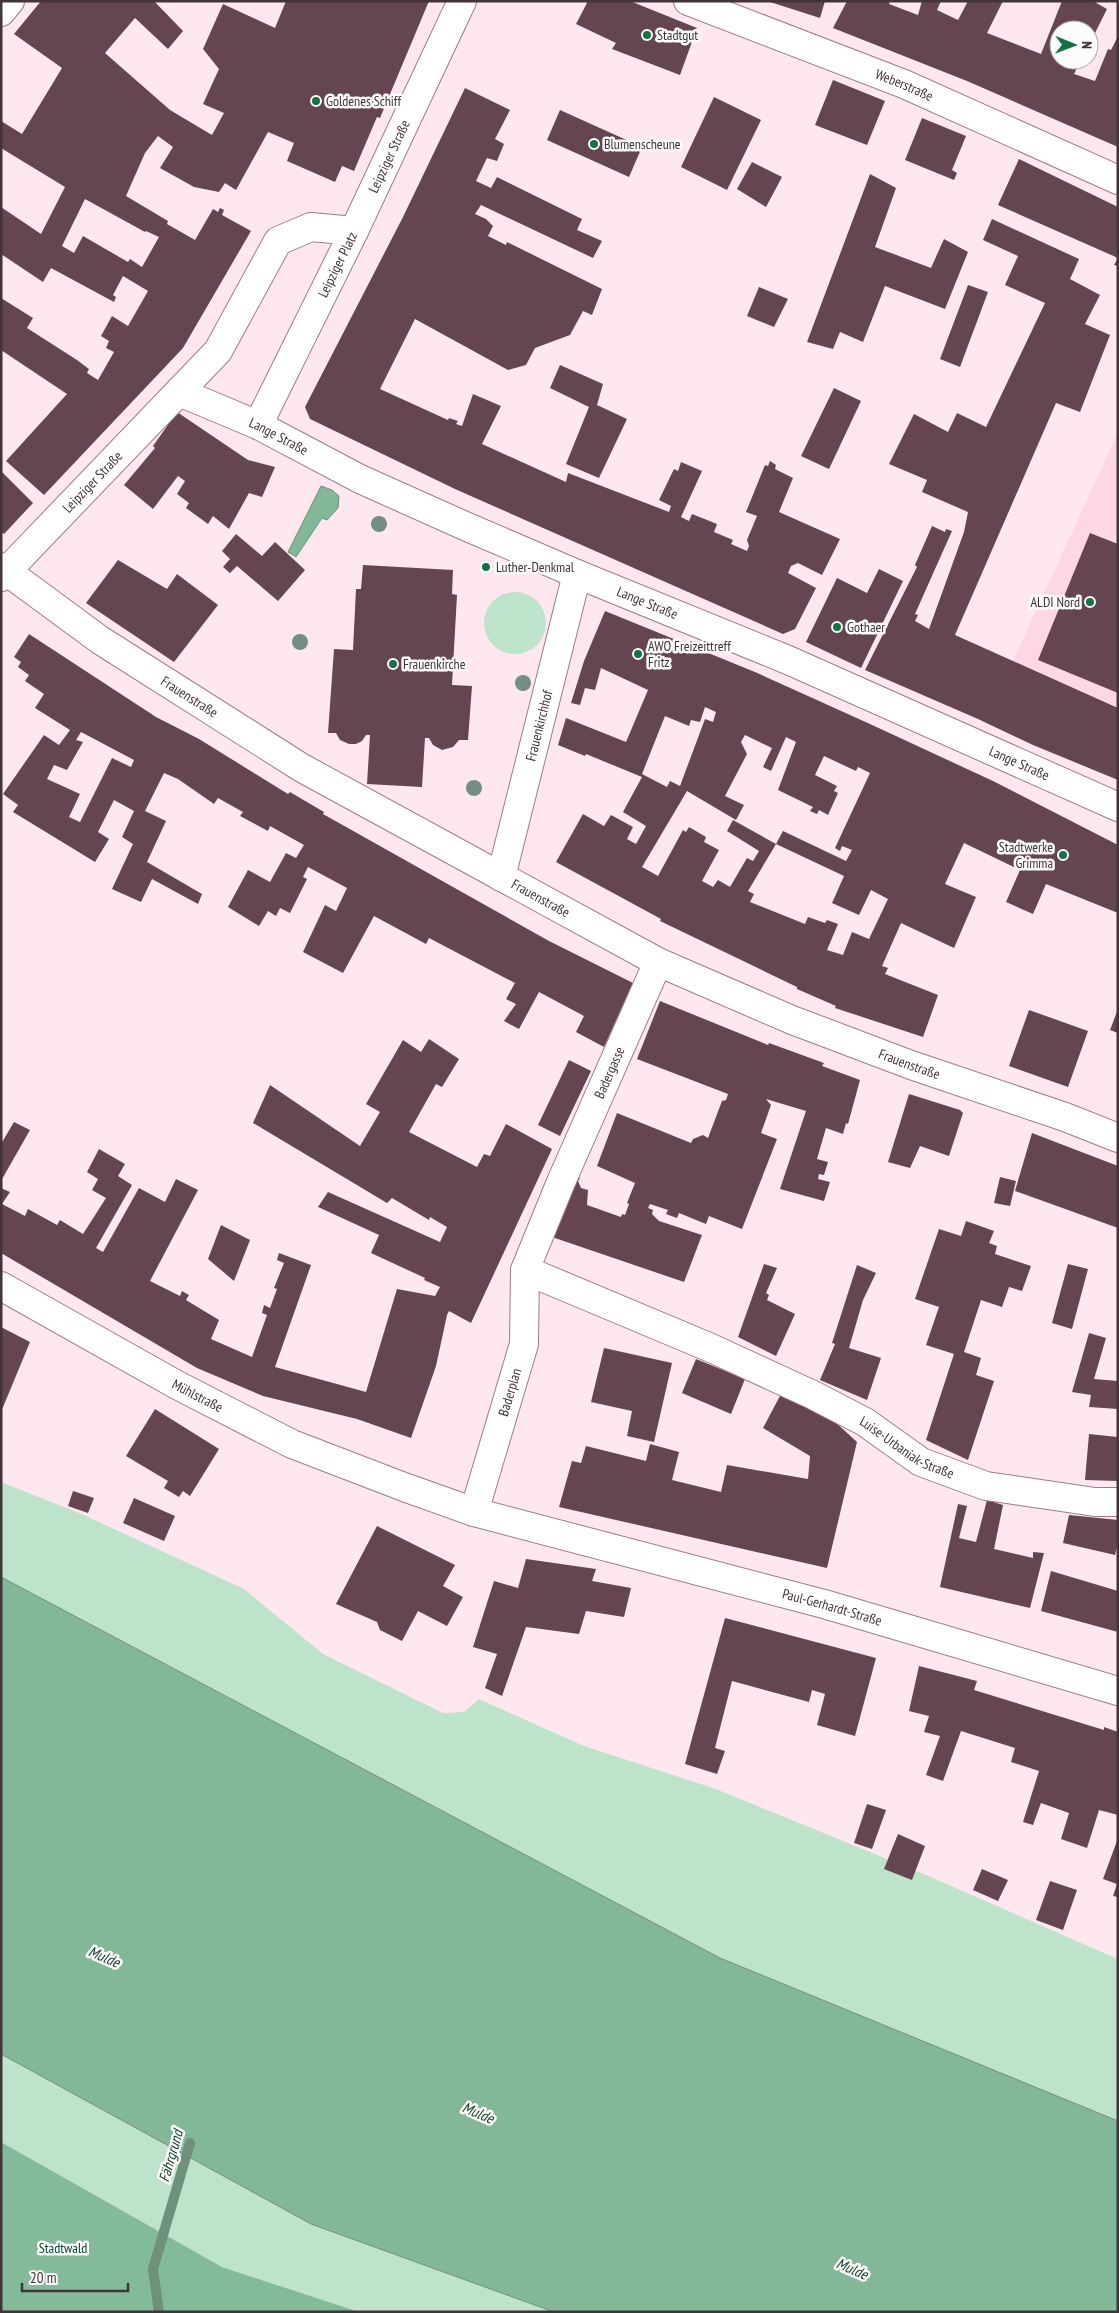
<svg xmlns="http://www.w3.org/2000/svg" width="1119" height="2313" font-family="'PT Sans Narrow',sans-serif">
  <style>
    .built { fill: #fdd7e4 }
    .green { fill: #bde4cb }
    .forest { fill: #83ba99 }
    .water { fill: #82b897; stroke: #6f907b }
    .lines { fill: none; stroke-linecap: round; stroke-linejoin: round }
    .stream { stroke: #6f907b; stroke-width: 10 }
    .building { fill: #654551; fill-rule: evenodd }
    .minor-casing { stroke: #9e7b87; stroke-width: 30 }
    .minor { stroke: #fff; stroke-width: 28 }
    .tree { fill: #738e82 }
    .poi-dot { fill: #147247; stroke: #fcfcfc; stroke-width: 2 }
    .labels { text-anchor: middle; stroke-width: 5; stroke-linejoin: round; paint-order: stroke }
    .poi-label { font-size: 14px; fill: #433439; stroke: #fcfcfc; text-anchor: start }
    .street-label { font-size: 14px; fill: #433439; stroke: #fcfcfc }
    .park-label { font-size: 14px; fill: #004628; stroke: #fcfcfc }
    .water-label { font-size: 15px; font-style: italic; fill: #0f3b25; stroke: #fcfcfc }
  </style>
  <rect width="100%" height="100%" fill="#ffe7ef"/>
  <polygon class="built" points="1118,432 1118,707 1013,661"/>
  <g class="green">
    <circle cx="515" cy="623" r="31"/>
    <polygon points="1,1482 84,1515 244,1589 323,1654 443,1713 464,1712 479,1699 584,1746 716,1789 926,1875 1118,1959 1118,2121 720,1958 1,1577"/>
    <polygon points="1,2054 311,2224 554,2312 359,2312 222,2267 1,2142"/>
  </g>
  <polygon class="forest" points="1,2142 222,2267 359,2312 1,2312"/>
  <g class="water">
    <polygon points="321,486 332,490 339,496 338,508 327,520 322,518 296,557 288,552"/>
    <polygon points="1,1577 720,1958 1118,2121 1118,2312 554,2312 311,2224 1,2054"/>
  </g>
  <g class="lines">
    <polyline class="stream" points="159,2312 153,2269 190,2143"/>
  </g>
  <g class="building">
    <path d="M 41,1 L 154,1 L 183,31 L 168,49 L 135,18 L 105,53 L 170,110 L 212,135 L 224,113 L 203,104 L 219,69 L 203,49 L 223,4 L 275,28 L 286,1 L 429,1 L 380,118 L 377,117 L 354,171 L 342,166 L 335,182 L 287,161 L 294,143 L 268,132 L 236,190 L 225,183 L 219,192 L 194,187 L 160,168 L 173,147 L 158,136 L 145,153 L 126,196 L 168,221 L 167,224 L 195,240 L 213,209 L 218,212 L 220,208 L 224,210 L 222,215 L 251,231 L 183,348 L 44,495 L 6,461 L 67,394 L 1,350 L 1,298 L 33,318 L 27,328 L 77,360 L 89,369 L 87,373 L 98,380 L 114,352 L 106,348 L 109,341 L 101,336 L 112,316 L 128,326 L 148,291 L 123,276 L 113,295 L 116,297 L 114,302 L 51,268 L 43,282 L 1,254 L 1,207 L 41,234 L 65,187 L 1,148 L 1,121 L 22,134 L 62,68 L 14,34 ZM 85,199 L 145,232 L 146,231 L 159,237 L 142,267 L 130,259 L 128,262 L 83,236 L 74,253 L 62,246 Z"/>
    <polygon points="588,1 630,1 697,28 680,75 612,49 616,43 576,24"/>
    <polygon points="767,1 825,1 820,18"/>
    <polygon points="847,1 890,1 889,4 918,15 922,1 941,1 937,10 958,20 968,1 1003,1 987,33 1041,54 1062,1 1093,1 1107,9 1089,45 1089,30 1059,30 1059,60 1081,60 1074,74 1095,81 1108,49 1111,50 1118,36 1118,147 967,81 833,28"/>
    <polygon points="833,80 885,101 867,145 815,125"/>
    <polygon points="465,88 510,110 495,139 504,144 497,161 487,158 476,181 491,188 497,177 582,219 577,230 602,241 593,258 481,205 475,214 486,219 493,226 488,236 506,245 507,242 602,289 592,315 583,311 570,335 535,348 526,365 508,370 415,319 380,389 448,420 449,418 458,421 456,424 462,426 473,394 501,406 482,444 566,482 568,473 669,512 671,506 659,500 674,469 678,471 681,462 702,471 681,517 689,521 692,514 717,524 714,532 733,540 731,544 747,551 749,546 747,540 757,516 746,512 765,465 768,466 770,461 776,465 775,469 793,478 779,512 840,539 822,575 798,563 791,566 788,573 816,588 795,629 783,634 455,489 310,419 305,407 403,217"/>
    <polygon points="714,97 761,120 727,190 681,167"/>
    <polygon points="560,110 642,147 629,177 547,140"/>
    <polygon points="922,118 966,136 952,170 957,173 954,180 905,160"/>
    <polygon points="1019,159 1118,207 1118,266 1114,265 1118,258 998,205"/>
    <polygon points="752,162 782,177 766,207 737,189"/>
    <polygon points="870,174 896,188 875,247 931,268 944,239 968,252 945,309 885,286 863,342 840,332 833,349 807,342"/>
    <polygon points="992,219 1079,259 1070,279 1100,295 1085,324 1110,335 1080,412 1056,403 955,635 1118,708 1118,780 1033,745 978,719 865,670 917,567 915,565 932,526 945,532 946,529 952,531 915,614 918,615 915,621 929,629 964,532 968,512 922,492 927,480 889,464 914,414 948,432 957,413 986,427 1045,303 1005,285 1018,256 983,240"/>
    <polygon points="968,285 988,292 960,367 940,359"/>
    <polygon points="759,287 788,299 774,327 747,316"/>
    <polygon points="560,365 603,384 597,405 627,419 599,478 566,464 589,407 550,388"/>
    <polygon points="834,388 861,401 829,469 801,456"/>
    <polygon points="177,412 248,460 275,467 262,497 249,493 229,529 213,516 208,524 186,508 189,503 177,494 185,481 178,476 153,509 124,485 155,448 153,446"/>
    <polygon points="1,471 33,503 4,534 1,532"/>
    <polygon points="1090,533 1118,544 1118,693 1038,660"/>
    <polygon points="236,534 262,556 275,542 305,570 278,601 237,566 230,573 223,567 230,559 222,551"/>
    <polygon points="118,560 167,589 177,574 218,605 174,662 86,603"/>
    <polygon points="363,565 453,570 452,594 457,595 452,685 472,686 468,740 459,740 453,747 442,750 433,745 429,738 425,738 422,787 367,784 370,735 366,735 362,741 356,744 349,744 340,740 336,733 328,733 334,649 353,650 356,589 361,589"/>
    <polygon points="879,569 903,581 861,668 806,642 837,578 867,593"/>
    <path d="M 605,611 L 755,672 L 870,724 L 993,781 L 1118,845 L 1118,913 L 1046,884 L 1033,914 L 1006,902 L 1020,870 L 964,843 L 945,884 L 976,897 L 954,948 L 901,923 L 882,966 L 888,968 L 885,974 L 938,995 L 923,1037 L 835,1008 L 836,1006 L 797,989 L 797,987 L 660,921 L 661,919 L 556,862 L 583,814 L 604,826 L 611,815 L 633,827 L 627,839 L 636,844 L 646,826 L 623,812 L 642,777 L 586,754 L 585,756 L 558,745 L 566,718 L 626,742 L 648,690 L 601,668 L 595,690 L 585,688 L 580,705 L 571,703 L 584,661 ZM 705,707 L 716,712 L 713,722 L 705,719 L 680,786 L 670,781 L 667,787 L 642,774 L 665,716 L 689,726 L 691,720 L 700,722 ZM 745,735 L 772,748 L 763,767 L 771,771 L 786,737 L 796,742 L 778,790 L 813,807 L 810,811 L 817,814 L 819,810 L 828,815 L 838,793 L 834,791 L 837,786 L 815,775 L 824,756 L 856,771 L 858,767 L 870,773 L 835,848 L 840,851 L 842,846 L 852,850 L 846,861 L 783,831 L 776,844 L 733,820 L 727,831 L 759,851 L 753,861 L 747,858 L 730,887 L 718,880 L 713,887 L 702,881 L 719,850 L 704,842 L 706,837 L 689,827 L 686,832 L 683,830 L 658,876 L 642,867 L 687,791 L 736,820 L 744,805 L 725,796 L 747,754 L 741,742 ZM 776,844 L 844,876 L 832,903 L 859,915 L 871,890 L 888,899 L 869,939 L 852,932 L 843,955 L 827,950 L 838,924 L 827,920 L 825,923 L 808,917 L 805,924 L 750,902 L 754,894 L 748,891 Z"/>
    <path d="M 29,634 L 156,717 L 199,739 L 288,794 L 290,792 L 324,812 L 323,814 L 549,941 L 633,983 L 604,1047 L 576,1032 L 584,1016 L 539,992 L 519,1029 L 504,1021 L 516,1004 L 506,999 L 515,983 L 429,938 L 426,944 L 374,916 L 343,973 L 303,952 L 325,905 L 336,911 L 347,888 L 308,867 L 303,877 L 307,879 L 290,913 L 280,908 L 276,916 L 268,911 L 259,926 L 228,907 L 248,870 L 270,882 L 286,853 L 296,858 L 304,845 L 270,826 L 268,831 L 240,816 L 243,812 L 218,798 L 214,804 L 178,779 L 164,773 L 145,811 L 166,821 L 147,862 L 202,894 L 198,904 L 152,879 L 141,902 L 112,889 L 133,844 L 122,837 L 134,811 L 114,800 L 98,832 L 109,839 L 95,862 L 13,812 L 18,805 L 3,794 L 44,735 L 59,745 L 70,730 L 35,708 L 44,694 L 25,681 L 29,675 L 18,667 L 21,662 L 14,657 ZM 81,732 L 134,760 L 131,767 L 112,758 L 80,822 L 69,817 L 80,794 L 47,779 L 54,765 L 67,770 L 83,742 L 76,740 Z"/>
    <polygon points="660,1001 768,1045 769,1043 824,1063 822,1066 860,1080 848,1124 846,1123 843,1134 826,1128 817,1159 828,1162 824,1175 819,1174 818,1179 830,1182 824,1201 780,1189 806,1111 766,1099 771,1105 761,1133 777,1139 742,1229 709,1216 706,1224 679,1213 677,1218 666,1214 668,1210 650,1204 648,1208 653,1210 652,1214 659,1221 702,1235 684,1282 552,1237 577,1177 580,1178 578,1181 581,1188 588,1190 587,1205 621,1217 622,1214 625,1215 629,1204 627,1203 635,1183 597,1166 617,1113 691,1143 693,1139 703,1135 708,1138 722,1101 726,1100 728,1094 637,1059"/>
    <polygon points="1118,1009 1118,1033 1110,1030"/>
    <polygon points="1029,1010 1088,1031 1068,1087 1009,1066"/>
    <polygon points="429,1039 459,1059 442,1087 436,1084 409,1132 477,1167 484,1154 490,1156 506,1124 552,1149 471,1323 449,1311 447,1315 436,1366 411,1438 357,1419 263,1396 197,1368 1,1253 1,1188 10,1192 2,1204 25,1216 28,1209 57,1225 60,1220 83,1234 106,1198 92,1190 98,1179 87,1172 99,1149 125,1164 118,1176 132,1185 96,1248 103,1252 139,1188 165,1202 176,1179 198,1190 150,1281 180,1296 182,1291 189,1295 186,1300 219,1320 211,1339 252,1357 267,1315 262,1313 264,1305 270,1308 277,1289 274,1288 284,1263 277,1260 279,1253 311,1265 275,1367 366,1392 397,1289 435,1296 440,1287 424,1280 425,1278 371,1253 379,1235 318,1207 328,1192 440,1242 447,1227 430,1217 429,1220 392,1198 387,1203 253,1123 270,1085 360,1146 380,1112 366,1104 403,1040 421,1052"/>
    <polygon points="569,1060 591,1071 560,1136 538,1125"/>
    <polygon points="909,1094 960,1110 963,1113 949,1156 920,1146 910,1168 888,1162"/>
    <polygon points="14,1122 30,1130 1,1181 1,1144"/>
    <polygon points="1032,1133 1118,1166 1118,1228 1015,1191"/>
    <polygon points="1000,1177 1016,1181 1010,1206 994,1203"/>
    <polygon points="966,1221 994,1231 989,1243 997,1246 995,1254 1031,1266 1022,1291 1009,1287 1002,1307 981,1300 964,1352 981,1358 976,1375 994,1381 968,1460 926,1440 954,1354 926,1345 939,1307 915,1299 939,1229 961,1236"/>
    <polygon points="221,1225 250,1240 234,1281 208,1259"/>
    <polygon points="764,1264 777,1268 766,1293 769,1295 767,1300 795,1314 776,1356 738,1337"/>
    <polygon points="1068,1264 1088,1269 1072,1329 1052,1323"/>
    <polygon points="857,1265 876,1273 863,1300 849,1348 881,1358 867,1400 820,1380 835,1344 832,1343"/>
    <polygon points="1,1327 30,1342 1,1412"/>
    <polygon points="1089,1333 1106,1338 1094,1379 1118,1381 1118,1409 1089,1407 1091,1395 1072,1392"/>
    <polygon points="604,1348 672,1363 654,1442 627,1436 632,1411 591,1402"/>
    <polygon points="696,1359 745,1379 731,1414 682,1393"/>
    <polygon points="781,1394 833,1420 857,1442 827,1568 559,1507 572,1461 581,1463 586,1446 646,1461 650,1444 679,1452 672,1480 721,1492 727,1465 808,1479 810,1456 763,1428"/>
    <polygon points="155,1409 219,1449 190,1496 183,1491 179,1497 164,1488 168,1481 126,1456"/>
    <polygon points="1089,1434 1118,1437 1118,1481 1085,1480"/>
    <polygon points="73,1491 94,1498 88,1513 68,1506"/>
    <polygon points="134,1498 175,1516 164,1541 123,1523"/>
    <polygon points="987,1500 1003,1505 994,1549 1033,1558 1033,1552 1044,1553 1030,1608 940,1587 958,1504 967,1506 959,1538 976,1542"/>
    <polygon points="1069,1515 1118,1520 1118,1543 1115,1555 1063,1543"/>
    <polygon points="377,1526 455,1565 443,1586 463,1597 447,1626 418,1611 402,1641 380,1630 377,1622 336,1604"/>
    <polygon points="526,1559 596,1569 592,1581 631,1588 624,1617 586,1611 579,1634 526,1627 502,1696 485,1688 497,1654 473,1647 494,1581 518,1588"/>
    <polygon points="1051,1571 1118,1591 1118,1632 1041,1611"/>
    <polygon points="725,1618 876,1658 855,1736 817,1725 825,1694 812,1690 809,1702 732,1681 715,1748 725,1751 717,1774 685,1764"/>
    <polygon points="919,1666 977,1681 974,1690 1104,1730 1104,1727 1118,1732 1118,1815 1099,1810 1087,1848 1061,1839 1069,1813 1041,1803 1033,1825 1023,1822 1039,1771 1011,1762 1015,1748 961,1731 943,1781 926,1775 940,1736 924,1732 929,1716 909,1711"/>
    <polygon points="867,1804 886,1810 872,1849 854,1843"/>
    <polygon points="898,1834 925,1846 912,1880 884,1869"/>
    <polygon points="1118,1838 1118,1897 1113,1896 1117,1884 1103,1879"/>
    <polygon points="982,1869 1008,1880 998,1901 973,1890"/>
    <polygon points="1050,1881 1077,1890 1063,1930 1036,1920"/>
  </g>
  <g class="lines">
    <defs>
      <g id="minor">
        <path id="s1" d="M 688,1 L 904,84 L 1118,180"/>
        <polyline points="1,12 10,1"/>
        <path id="s2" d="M 179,392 L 258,425 L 360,479 L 465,526 L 577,574 L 788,660 L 1118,807"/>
        <path id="s3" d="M 258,425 L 354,231 L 462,1"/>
        <path id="s4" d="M 1,567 L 100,640 L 302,768 L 658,962 L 792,1020 L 911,1065 L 1065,1117 L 1118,1138"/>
        <path id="s5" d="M 1,577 L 218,351 L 278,241 L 311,227 L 354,231"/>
        <path id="s6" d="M 501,877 L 577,574"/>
        <path id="s7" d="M 525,1270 L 711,1348 L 813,1395 L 865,1422 L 921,1462 L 986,1486 L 1095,1502 L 1118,1502"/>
        <path id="s8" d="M 1,1286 L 177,1385 L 292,1444 L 404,1487 L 474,1512 L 824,1604 L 1118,1691"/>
        <path id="s9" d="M 474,1512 L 524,1344 L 525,1270 L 561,1182 L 658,962"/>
      </g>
    </defs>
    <use href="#minor" class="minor-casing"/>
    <use href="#minor" class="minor"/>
  </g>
  <g class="tree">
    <circle cx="379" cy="524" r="8"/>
    <circle cx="300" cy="642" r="8"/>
    <circle cx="523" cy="683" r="8"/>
    <circle cx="474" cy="788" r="8"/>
  </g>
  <g class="poi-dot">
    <circle cx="647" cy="35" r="5"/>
    <circle cx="316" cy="101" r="5"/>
    <circle cx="594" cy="144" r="5"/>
    <circle cx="486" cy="567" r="5"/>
    <circle cx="1090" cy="602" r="5"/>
    <circle cx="837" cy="627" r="5"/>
    <circle cx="638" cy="654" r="5"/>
    <circle cx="393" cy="664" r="5"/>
    <circle cx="1063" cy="855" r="5"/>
  </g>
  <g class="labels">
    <g class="poi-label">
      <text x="657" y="40">Stadtgut</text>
      <text x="326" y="106">Goldenes Schiff</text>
      <text x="604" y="149">Blumenscheune</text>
      <text x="496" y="572">Luther-Denkmal</text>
      <text x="1080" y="607" text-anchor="end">ALDI Nord</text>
      <text x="847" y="632">Gothaer</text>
      <text x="648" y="651">AWO Freizeittreff<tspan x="648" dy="16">Fritz</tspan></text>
      <text x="403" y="669">Frauenkirche</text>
      <text x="1053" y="852" text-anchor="end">Stadtwerke<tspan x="1053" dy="16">Grimma</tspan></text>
    </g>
    <g class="street-label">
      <text dy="5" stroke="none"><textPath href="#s1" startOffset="232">Weberstraße</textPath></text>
      <text dy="5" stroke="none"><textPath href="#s3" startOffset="299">Leipziger Straße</textPath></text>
      <text dy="5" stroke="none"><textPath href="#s3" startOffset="179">Leipziger Platz</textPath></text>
      <text dy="5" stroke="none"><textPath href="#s2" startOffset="109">Lange Straße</textPath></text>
      <text dy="5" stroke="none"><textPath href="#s5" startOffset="132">Leipziger Straße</textPath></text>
      <text dy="5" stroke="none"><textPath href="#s2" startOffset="514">Lange Straße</textPath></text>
      <text dy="5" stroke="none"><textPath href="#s4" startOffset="229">Frauenstraße</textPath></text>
      <text dy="5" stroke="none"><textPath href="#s6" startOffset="156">Frauenkirchhof</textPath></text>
      <text dy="5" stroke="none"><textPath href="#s2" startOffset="919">Lange Straße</textPath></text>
      <text dy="5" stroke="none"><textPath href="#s4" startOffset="634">Frauenstraße</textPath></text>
      <text dy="5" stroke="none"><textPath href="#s4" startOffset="1039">Frauenstraße</textPath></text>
      <text dy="5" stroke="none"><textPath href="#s9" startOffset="464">Badergasse</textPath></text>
      <text dy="5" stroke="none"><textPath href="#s9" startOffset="125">Baderplan</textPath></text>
      <text dy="5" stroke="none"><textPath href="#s8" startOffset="225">Mühlstraße</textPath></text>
      <text dy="5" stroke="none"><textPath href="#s7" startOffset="422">Luise-Urbaniak-Straße</textPath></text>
      <text dy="5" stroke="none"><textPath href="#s8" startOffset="896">Paul-Gerhardt-Straße</textPath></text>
    </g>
    <g class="park-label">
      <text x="63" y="2253">Stadtwald</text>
    </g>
    <g class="water-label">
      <text transform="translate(104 1957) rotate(23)" y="5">Mulde</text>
      <text transform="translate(478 2113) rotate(23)" y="5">Mulde</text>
      <text transform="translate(171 2156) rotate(-74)" y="5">Fährgrund</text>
      <text transform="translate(852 2269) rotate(23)" y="5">Mulde</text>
    </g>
  </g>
  <rect width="1119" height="2313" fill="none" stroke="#433439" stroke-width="5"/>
  <g transform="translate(1074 45) rotate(91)"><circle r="24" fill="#fcfcfc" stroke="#b2acae"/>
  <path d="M0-4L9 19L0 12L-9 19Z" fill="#147247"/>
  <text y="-8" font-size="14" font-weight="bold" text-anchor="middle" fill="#433439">N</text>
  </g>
  <path d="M22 2283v8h106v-8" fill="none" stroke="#433439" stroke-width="2.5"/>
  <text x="30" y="2283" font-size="15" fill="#433439" stroke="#fcfcfc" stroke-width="4" paint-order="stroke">20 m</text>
</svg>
